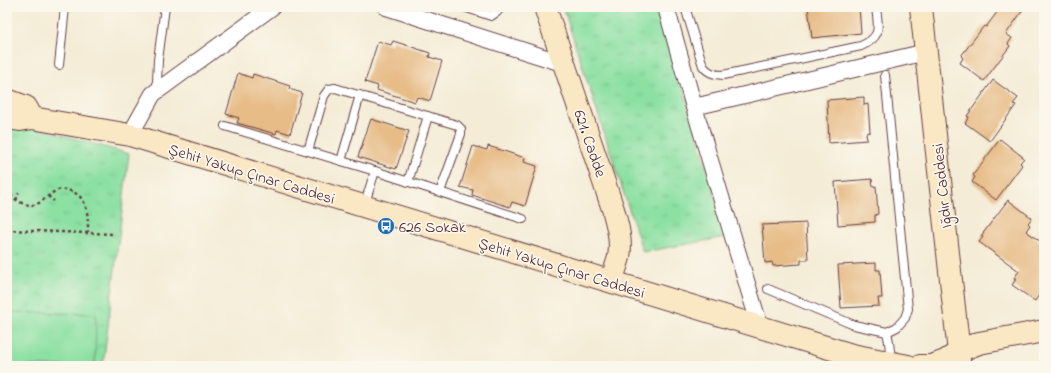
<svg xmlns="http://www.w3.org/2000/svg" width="1051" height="373" font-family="'Indie Flower',sans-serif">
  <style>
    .grass { fill: url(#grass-tufts); stroke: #6a8066 }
    .pitch { fill: #8be0a2; stroke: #6a8066 }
    .building { fill: #e7bc87 }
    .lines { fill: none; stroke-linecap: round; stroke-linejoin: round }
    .lane-casing { stroke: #643e45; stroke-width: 10 }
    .street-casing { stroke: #643e45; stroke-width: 18 }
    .secondary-casing { stroke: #643e45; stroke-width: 24 }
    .path { stroke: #643e45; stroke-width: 2.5; stroke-dasharray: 3 3; stroke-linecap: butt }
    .lane { stroke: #fff; stroke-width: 8 }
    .street { stroke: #fff; stroke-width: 16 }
    .secondary { stroke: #fae7c3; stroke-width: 22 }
    .labels { text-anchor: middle; stroke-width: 3.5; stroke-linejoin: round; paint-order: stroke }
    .street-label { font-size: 16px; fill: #4a1f2b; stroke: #fbf7ec }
    .poi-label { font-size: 16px; fill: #4a1f2b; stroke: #fbf7ec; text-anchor: start }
  </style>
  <defs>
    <pattern id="grass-tufts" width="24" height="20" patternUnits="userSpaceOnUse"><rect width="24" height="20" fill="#8be0a2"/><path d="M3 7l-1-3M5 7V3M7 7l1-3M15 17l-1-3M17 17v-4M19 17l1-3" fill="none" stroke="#79c08c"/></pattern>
  </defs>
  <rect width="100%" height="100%" fill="#fbf7ec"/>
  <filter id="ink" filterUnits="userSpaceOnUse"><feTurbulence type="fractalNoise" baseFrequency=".025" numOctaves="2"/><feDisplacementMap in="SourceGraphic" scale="8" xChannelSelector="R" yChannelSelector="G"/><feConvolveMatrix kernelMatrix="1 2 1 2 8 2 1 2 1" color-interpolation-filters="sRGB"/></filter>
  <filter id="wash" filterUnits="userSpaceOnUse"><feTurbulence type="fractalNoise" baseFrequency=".012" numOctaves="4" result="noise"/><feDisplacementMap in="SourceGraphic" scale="16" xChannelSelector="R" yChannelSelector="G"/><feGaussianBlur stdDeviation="0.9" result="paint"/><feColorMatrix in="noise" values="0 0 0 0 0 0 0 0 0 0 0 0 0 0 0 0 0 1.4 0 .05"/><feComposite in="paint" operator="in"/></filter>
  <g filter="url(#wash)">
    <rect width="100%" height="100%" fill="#f4ecd6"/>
    <g class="grass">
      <polygon points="563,7 660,7 727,237 643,252"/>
      <polygon points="7,124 42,129 129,154 103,366 7,366"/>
    </g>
    <polygon class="pitch" points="7,312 96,314 95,366 7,366"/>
    <g id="blocks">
      <g class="building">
        <polygon points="808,7 859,7 861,33 812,38"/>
        <polygon points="1001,7 1025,7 1006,34 1012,38 1008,44 1010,46 984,81 960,63 963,58 961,56 984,26 986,27"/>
        <polygon points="378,41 391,45 393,41 409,46 430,53 429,57 442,61 430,101 417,97 415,102 377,90 378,86 365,82"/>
        <polygon points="238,73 252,78 253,74 290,86 289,89 302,93 290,134 277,130 276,134 237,123 239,118 226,114"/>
        <polygon points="993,80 1018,98 1013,104 1016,105 990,141 965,123 969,117 967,116"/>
        <polygon points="864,97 864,105 868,104 870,132 866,133 867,140 829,143 827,100"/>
        <polygon points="371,119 409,131 396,169 358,157"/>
        <polygon points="1000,139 1024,158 1020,163 1022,165 996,200 972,182 975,177 973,175"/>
        <polygon points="473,146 487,150 488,146 504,151 525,158 524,162 537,166 525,206 512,202 510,207 494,202 472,195 473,190 460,187"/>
        <polygon points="872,179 873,187 876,186 878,214 875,215 875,222 838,225 835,182"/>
        <polygon points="1008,200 1032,218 1028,223 1030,225 1026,231 1044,244 1044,299 1039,295 1035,301 1012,285 1016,279 1014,278 1019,271 979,242 983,237 981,236"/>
        <polygon points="806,223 808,260 801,260 801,264 773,266 772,262 765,263 762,225"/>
        <polygon points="876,263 876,270 880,270 882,298 878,298 879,306 841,308 838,265"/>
      </g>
    </g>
  </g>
  <g filter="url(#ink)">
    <use href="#blocks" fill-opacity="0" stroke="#643e45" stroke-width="1"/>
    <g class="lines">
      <defs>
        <g id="lane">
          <polyline points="464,7 491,16 497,12 501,7"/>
          <path d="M 685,7 L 703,66 C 708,73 714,75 723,75 L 861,46 C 883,36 878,27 876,7"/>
          <polyline points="59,65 65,7"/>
          <polyline points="161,88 157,82 158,60 165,7"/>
          <polyline points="225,126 375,171 523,219"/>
          <polyline points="308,151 324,96 329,89 335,88 457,125 461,129 461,134 440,192"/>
          <polyline points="341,161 360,95"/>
          <polyline points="408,182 428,116"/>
          <polyline points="364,206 375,171"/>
          <polyline points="768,289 854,325 887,332 897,327 905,318 908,309 885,75"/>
          <polyline points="887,332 889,342 891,361"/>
        </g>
        <g id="street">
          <polyline points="386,7 565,64"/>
          <polyline points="666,7 694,107"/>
          <polyline points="130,135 153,94 272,7"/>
          <polyline points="760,327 694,107 926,52"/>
        </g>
        <g id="secondary">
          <path d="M 545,7 L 613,209 C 617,224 622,240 619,257 C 617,265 614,273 611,281"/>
          <polyline points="921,7 959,353 959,366"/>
          <polyline points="7,100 26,107 32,118"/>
          <polyline points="7,118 20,120 32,118 130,135 852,355 908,366"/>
          <polyline points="920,366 931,366 945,361 966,348 979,343 1044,331"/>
        </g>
      </defs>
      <use href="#lane" class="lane-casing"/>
      <use href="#street" class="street-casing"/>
      <use href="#secondary" class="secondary-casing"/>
      <g class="path">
        <path d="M 7,190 C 10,195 14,199 20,202 C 39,212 43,196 58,190 C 63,188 68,190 73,192 C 89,199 88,218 88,232"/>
        <polyline points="48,196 54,201"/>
        <polyline points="16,200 19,193"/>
        <polyline points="7,230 115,234"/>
      </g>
      <use href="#lane" class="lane"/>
      <use href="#street" class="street"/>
      <use href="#secondary" class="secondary"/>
    </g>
  </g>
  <defs>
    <symbol id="bus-disc" viewBox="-11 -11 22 22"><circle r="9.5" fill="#1f6fb2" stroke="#fbf7ec"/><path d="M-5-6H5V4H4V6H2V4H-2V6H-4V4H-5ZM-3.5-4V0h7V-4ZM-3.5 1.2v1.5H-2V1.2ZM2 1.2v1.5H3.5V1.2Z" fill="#fff"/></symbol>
  </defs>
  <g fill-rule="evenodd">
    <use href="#bus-disc" x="376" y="216" width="20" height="20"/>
  </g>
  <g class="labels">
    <g class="street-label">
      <text transform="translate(591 143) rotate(71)" y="6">621. Cadde</text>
      <text transform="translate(252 173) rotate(17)" y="6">Şehit Yakup Çınar Caddesi</text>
      <text transform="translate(941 186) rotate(-96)" y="6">Iğdır Caddesi</text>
      <text transform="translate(562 267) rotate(17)" y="6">Şehit Yakup Çınar Caddesi</text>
    </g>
    <g class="poi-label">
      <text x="399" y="232">626 Sokak</text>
    </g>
  </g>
  <rect width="1051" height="373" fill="none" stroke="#fbf7ec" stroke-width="24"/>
</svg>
